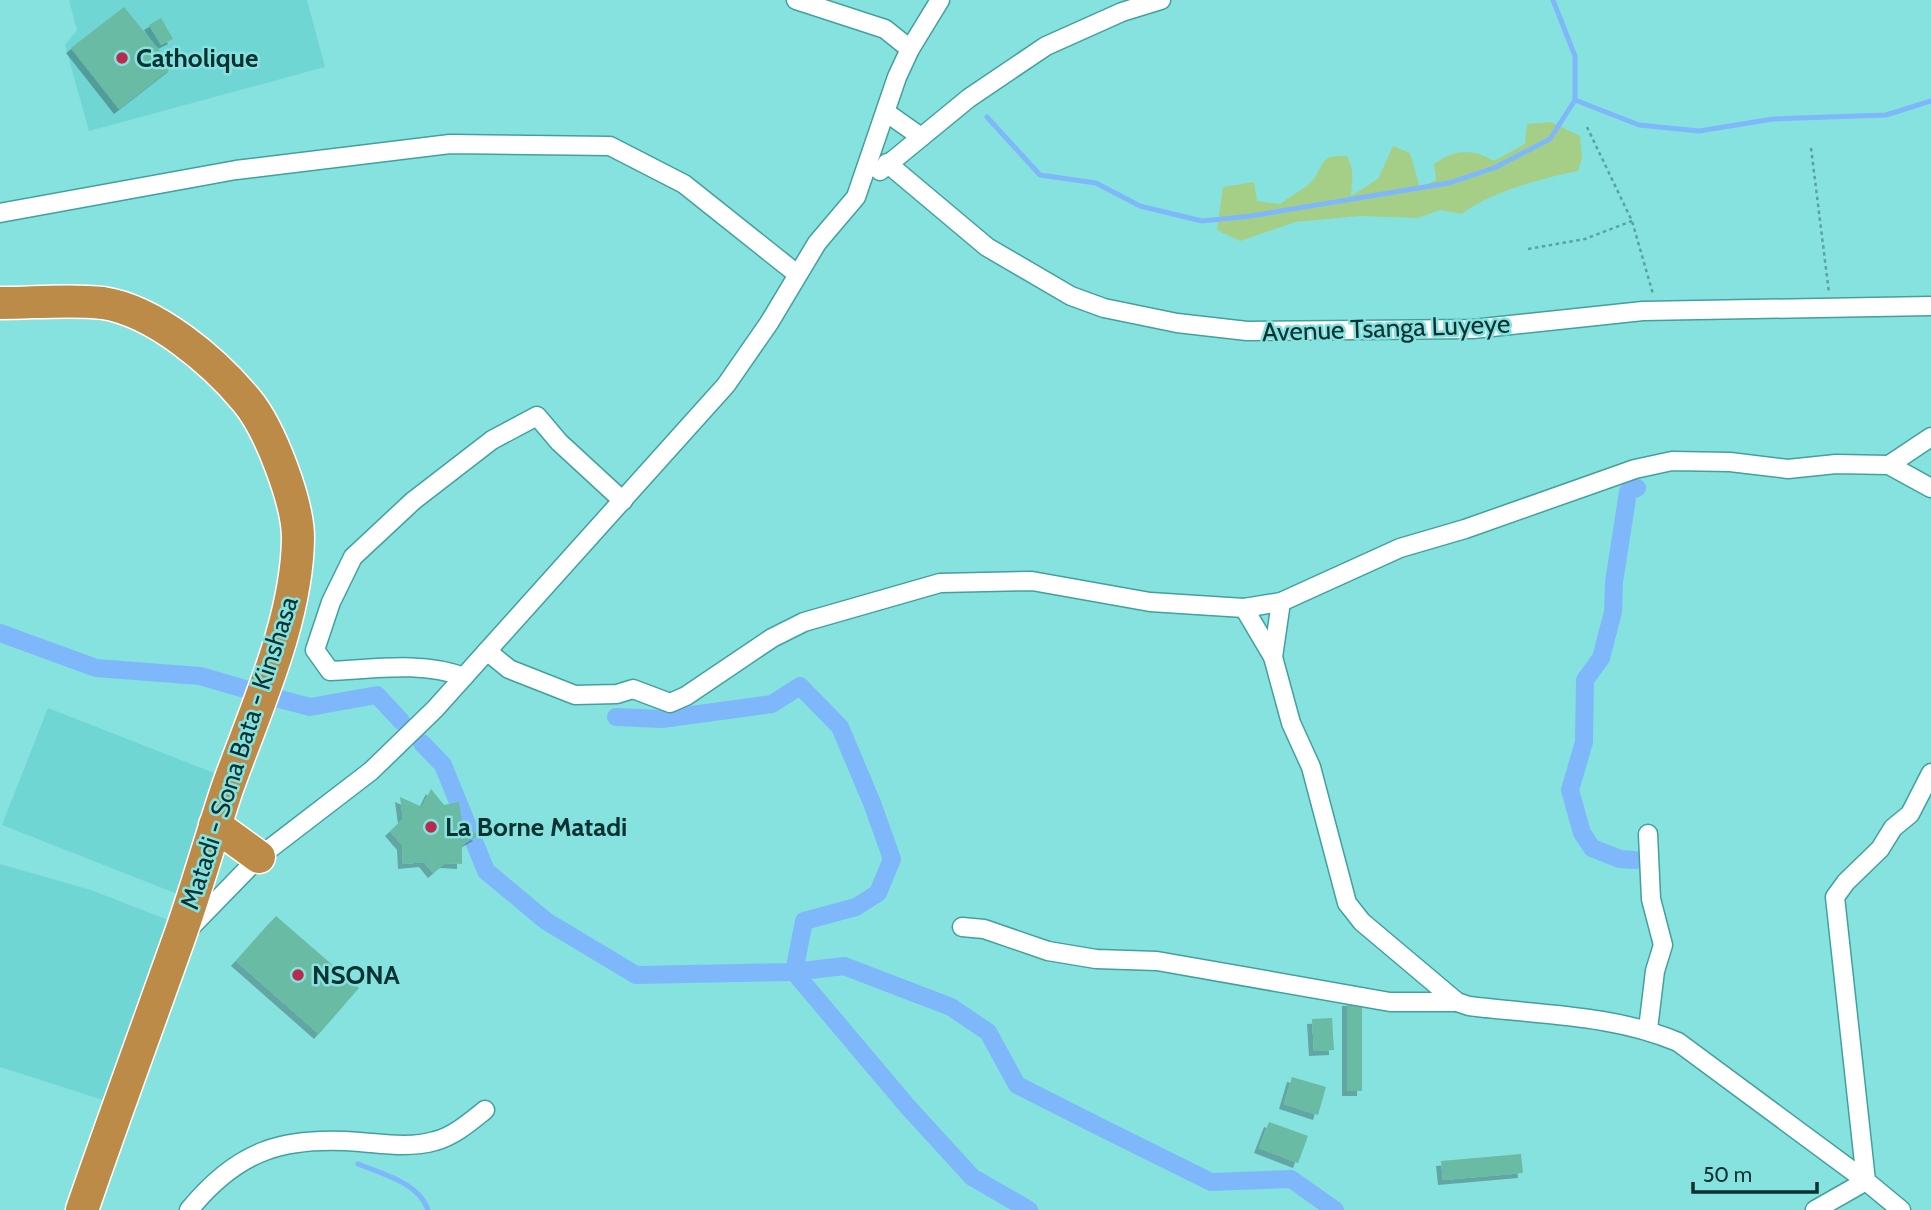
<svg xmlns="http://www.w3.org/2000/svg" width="1931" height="1210" font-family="Cabin,sans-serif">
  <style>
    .built { fill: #6fd6d3 }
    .green { fill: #a5cf87 }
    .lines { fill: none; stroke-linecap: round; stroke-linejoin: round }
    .stream { stroke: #7fb8fa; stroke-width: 5 }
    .canal { stroke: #7fb8fa; stroke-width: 18 }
    .building { fill: #69bba3; filter: url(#shadow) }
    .street-casing { stroke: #42a09e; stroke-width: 21 }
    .highway-casing { stroke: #fff; stroke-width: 35 }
    .path { stroke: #58a3a0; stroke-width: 2.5; stroke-dasharray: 3.5 3.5; stroke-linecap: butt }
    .street { stroke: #fff; stroke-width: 18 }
    .highway { stroke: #bc8b47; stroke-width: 32 }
    .poi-dot { fill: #ba2a4c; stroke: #86e2df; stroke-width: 2.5 }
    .labels { text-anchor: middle; stroke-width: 5; stroke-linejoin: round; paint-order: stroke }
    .poi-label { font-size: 26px; font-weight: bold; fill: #073231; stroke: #86e2df; text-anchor: start }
    .street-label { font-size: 26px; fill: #073231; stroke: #86e2df }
  </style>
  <defs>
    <filter id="shadow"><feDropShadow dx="-5" dy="5" stdDeviation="0" flood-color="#0004"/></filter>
  </defs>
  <rect width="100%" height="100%" fill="#86e2df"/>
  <g class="built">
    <polygon points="69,0 307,0 325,67 89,131 65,45 77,30"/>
    <polygon points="48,708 227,778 180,895 2,825"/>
    <polygon points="0,864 91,890 168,920 160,962 103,1100 0,1067"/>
  </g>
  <path class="green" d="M 1551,122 L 1580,136 L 1582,158 L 1578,171 C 1543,178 1490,192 1462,214 L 1440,210 L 1418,218 L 1360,216 L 1295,222 L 1240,241 L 1217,230 L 1223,187 L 1254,182 L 1257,201 L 1280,204 C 1289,197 1301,191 1309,184 C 1325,170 1316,153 1347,156 C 1355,172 1352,180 1351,196 L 1378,179 L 1393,146 L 1410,153 L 1420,188 L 1436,180 L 1434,164 C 1455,149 1472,148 1494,161 L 1525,144 L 1527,124 Z"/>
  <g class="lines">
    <g class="stream">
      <polyline points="1553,0 1575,56 1575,100"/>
      <polyline points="987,117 1040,175 1096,183 1140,206 1202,221 1251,216 1449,183 1494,168 1550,139 1575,100 1639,125 1699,131 1773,119 1886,115 1931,101"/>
      <path d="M 358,1164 C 383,1174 419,1183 428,1210"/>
    </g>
    <g class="canal">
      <polyline points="0,633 96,668 200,676 245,689"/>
      <polyline points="276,698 310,707 377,695 401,721"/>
      <polyline points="616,717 662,719 772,704 800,686 840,727 872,803 892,859 878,893 856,907 804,921 794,972 908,1107 972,1177 1029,1210"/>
      <polyline points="422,743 443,765 486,871 546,921 636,975 794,972 844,966 951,1007 988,1032 1017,1085 1100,1127 1211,1182 1291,1179 1335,1210"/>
      <polyline points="1635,860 1620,859 1592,848 1582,833 1570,790 1584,742 1585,680 1601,658 1613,612 1614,582 1628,492 1637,488"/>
    </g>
  </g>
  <g class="building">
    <polygon points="124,7 173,67 119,109 71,48"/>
    <polygon points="161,18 173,39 161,45 149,25"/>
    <polygon points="431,789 444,805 459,802 462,822 478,836 462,845 462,864 445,863 433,873 424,862 403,864 402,845 390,831 403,819 400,797 422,807"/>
    <polygon points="276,916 359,988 319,1034 236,961"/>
    <rect x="1347" y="1001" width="15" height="90"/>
    <polygon points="1332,1018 1334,1050 1314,1051 1312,1019"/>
    <polygon points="1292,1077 1326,1087 1318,1115 1284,1104"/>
    <polygon points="1269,1122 1308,1136 1298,1163 1259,1148"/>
    <polygon points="1521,1154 1523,1173 1443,1180 1441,1161"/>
  </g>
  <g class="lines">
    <defs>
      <g id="street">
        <polyline points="796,0 885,29 910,49"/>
        <polyline points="887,113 921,137"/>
        <polyline points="887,163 987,247 1071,296 1104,308 1177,323 1247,331 1473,329 1643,311 1931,306"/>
        <polyline points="880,171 969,98 1046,46 1122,12 1161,0"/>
        <polyline points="0,213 236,170 450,144 610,146 684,184 797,274"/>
        <polyline points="1889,465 1931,437"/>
        <path d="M 1244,608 L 1273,657 L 1291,723 L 1311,767 L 1347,903 L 1362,922 L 1457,1002 L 1469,1006 C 1539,1015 1612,1014 1678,1042 L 1866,1181 L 1815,1210"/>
        <polyline points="487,651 509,669 575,695 617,694 633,689 670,703 686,696 772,638 804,622 940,583 1032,581 1150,602 1244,608 1281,602 1400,548 1465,529 1635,469 1672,461 1730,462 1788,469 1836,464 1889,465 1931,488"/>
        <polyline points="1273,657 1281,602"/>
        <path d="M 464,677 C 423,661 373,669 330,671 L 315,650 L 331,602 L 353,557 L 413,501 L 492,440 L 537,416 L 559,442 L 623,501"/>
        <polyline points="1648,834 1651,899 1663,945 1655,971 1648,1029"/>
        <polyline points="962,927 984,929 1048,951 1096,959 1157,961 1390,1002 1457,1002"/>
        <polyline points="189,929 259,857 371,771 435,709 726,385 769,323 817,243 856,197 897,77 910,49 940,0"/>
        <path d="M 189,1210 C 238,1150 283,1136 360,1142 C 385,1144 411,1148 435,1141 C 454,1136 470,1122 485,1110"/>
        <polyline points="1901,1210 1866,1181 1835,897 1846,882 1880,849 1893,828 1910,814 1931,773"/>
      </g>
      <g id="highway">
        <path d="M 0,303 C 33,303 70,299 103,303 C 155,311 214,361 247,401 C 270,429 298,502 298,538 C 297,622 255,710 227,789 C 210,840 196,891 178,941 C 146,1031 113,1120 82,1210"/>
        <polyline points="215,825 259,857"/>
      </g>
    </defs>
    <use href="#street" class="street-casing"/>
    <use href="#highway" class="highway-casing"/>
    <g class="path">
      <polyline points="1587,127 1632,221 1653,294"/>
      <polyline points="1811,148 1829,293"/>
      <polyline points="1528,249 1585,239 1632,221"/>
    </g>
    <use href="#street" class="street"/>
    <use href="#highway" class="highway"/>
  </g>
  <g class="poi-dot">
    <circle cx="122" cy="58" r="7"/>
    <circle cx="431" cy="827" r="7"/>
    <circle cx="298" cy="975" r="7"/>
  </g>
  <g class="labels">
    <g class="poi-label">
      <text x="136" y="67">Catholique</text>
      <text x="445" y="836">La Borne Matadi</text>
      <text x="312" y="984">NSONA</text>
    </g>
    <g class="street-label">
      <text transform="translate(1386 328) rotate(-2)" y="9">Avenue Tsanga Luyeye</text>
      <text transform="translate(239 753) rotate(-72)" y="9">Matadi - Sona Bata - Kinshasa</text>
    </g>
  </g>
  <path d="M1693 1182v10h124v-10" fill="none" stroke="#073231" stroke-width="3.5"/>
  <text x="1703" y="1182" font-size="21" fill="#073231" stroke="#86e2df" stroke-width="5" paint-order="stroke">50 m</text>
</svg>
